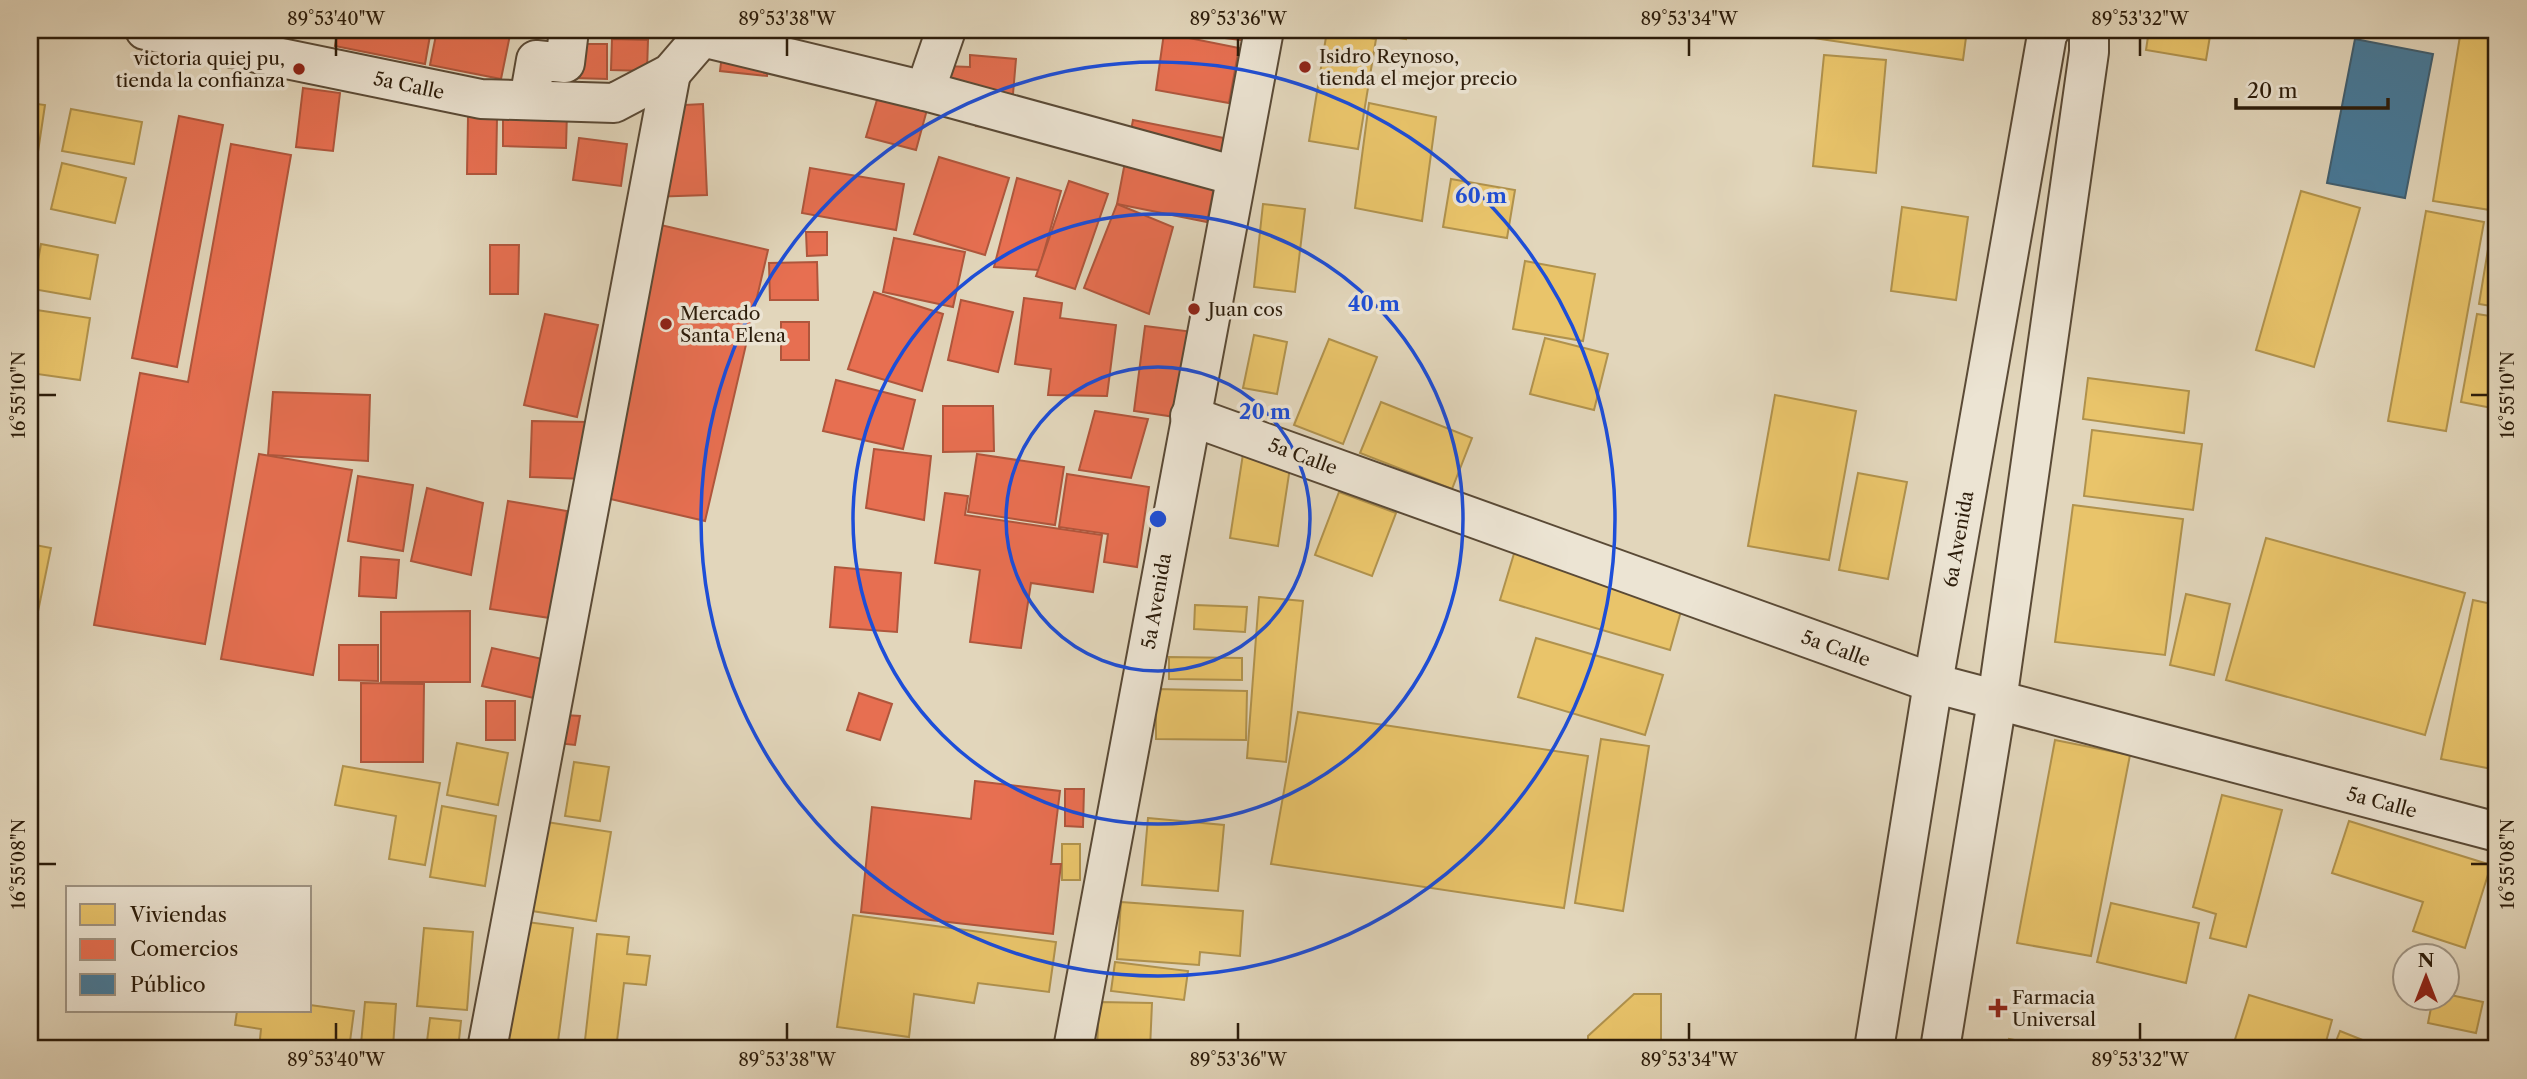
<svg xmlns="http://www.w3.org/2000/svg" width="2527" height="1079" font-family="'Libre Caslon Text',serif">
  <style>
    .homes { fill: #e9c46a; stroke: #b0924d; stroke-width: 2 }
    .shops { fill: #e76f51; stroke: #af563c; stroke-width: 2 }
    .public { fill: #457b9d; stroke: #3e5e71; stroke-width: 2 }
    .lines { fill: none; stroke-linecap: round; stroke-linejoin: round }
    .minor-casing { stroke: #5a4a36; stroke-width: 42 }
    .minor { stroke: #ece4d3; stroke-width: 38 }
    .ticks { fill: none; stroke: #2c1c0a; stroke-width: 2.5 }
    .ring { fill: none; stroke: #1d4ed8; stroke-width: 3.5 }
    .poi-dot { fill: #8f2418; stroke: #ece4d3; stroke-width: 2.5 }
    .labels { text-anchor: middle; stroke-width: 7; stroke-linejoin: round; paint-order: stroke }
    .poi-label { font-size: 19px; fill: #2c1c0a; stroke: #ece4d3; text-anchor: start }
    .street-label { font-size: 19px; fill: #2c1c0a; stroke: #ece4d3 }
    .centre { fill: #1d4ed8; stroke: #ece4d3; stroke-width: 3.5 }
    .ring-label { font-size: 21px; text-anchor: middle; font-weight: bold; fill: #1d4ed8; stroke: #ece4d3; stroke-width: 7; stroke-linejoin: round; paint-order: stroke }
    .neatline { fill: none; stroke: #2c1c0a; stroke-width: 2.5 }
    .ticks-label { font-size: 18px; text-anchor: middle; fill: #2c1c0a }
  </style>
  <rect width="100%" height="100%" fill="#e2d6bb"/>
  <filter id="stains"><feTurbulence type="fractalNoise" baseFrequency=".00286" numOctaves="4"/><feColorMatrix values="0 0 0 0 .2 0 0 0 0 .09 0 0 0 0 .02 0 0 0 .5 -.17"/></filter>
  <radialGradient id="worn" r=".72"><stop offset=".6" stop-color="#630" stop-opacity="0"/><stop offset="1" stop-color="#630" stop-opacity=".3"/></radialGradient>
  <g class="homes">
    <polygon points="1345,30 1407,30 1406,39"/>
    <polygon points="1759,30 1967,30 1963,60"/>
    <polygon points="2149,30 2211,30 2206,60 2146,50"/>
    <polygon points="2461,30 2497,30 2497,195 2492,194 2490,210 2433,201"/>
    <polygon points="1327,31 1376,39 1358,149 1309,141"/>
    <polygon points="1824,55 1886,60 1876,173 1813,166"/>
    <polygon points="30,103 45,105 30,205"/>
    <polygon points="1369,103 1436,117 1422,221 1355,208"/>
    <polygon points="71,109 142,122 134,164 62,151"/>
    <polygon points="62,163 126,178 115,223 51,209"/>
    <polygon points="1451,179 1515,190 1507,238 1443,227"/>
    <polygon points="2301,191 2360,208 2314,367 2256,350"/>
    <polygon points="1263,204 1305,209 1295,292 1254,287"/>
    <polygon points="1902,207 1968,217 1956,300 1891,291"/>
    <polygon points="2426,211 2484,222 2446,431 2388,421"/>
    <polygon points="2491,231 2497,232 2497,307 2479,304"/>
    <polygon points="41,244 98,255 90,299 33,289"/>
    <polygon points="1525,261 1595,274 1583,341 1513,329"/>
    <polygon points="30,309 90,318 80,380 30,373"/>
    <polygon points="2477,314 2497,317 2497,409 2461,402"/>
    <polygon points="1254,335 1287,342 1277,394 1243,388"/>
    <polygon points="1545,338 1608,354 1594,410 1530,394"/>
    <polygon points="1329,339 1377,357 1343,444 1294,425"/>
    <polygon points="2088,378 2189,391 2184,433 2083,419"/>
    <polygon points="1775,395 1856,411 1829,560 1748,546"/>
    <polygon points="1381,402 1472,438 1452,489 1360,453"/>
    <polygon points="2092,430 2202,444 2193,510 2084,496"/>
    <polygon points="1243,454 1291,461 1278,546 1230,538"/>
    <polygon points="1858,473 1907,482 1888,579 1839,570"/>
    <polygon points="1339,492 1396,513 1372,576 1315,555"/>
    <polygon points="2073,505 2183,519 2165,655 2055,642"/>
    <polygon points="2266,538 2465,593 2425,735 2226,680"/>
    <polygon points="30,544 51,548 35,626 30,625"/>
    <polygon points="1516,547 1685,597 1670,650 1500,600"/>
    <polygon points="2186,594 2230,604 2214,675 2170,665"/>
    <polygon points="1259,597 1303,601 1286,762 1247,758"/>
    <polygon points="2473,600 2497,605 2497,770 2441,759"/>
    <polygon points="1195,605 1247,607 1245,632 1194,629"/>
    <polygon points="1536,638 1663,675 1645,735 1518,697"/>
    <polygon points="1169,657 1242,658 1242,680 1169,679"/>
    <polygon points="1156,689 1247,691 1246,740 1156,739"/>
    <polygon points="1298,712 1588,756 1564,908 1271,864"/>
    <polygon points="1601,739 1649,746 1623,911 1575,903"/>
    <polygon points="2055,740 2130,755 2091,956 2017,943"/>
    <polygon points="457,743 508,753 498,805 447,795"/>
    <polygon points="574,762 609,767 600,821 565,816"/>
    <polygon points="343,766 440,783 425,865 389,859 396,816 335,805"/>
    <polygon points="2222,795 2282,810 2246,947 2210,938 2216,914 2193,907"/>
    <polygon points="442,806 496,816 485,886 430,877"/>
    <polygon points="521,818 611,832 596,921 506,907"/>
    <polygon points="1148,818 1224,825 1218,891 1142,885"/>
    <polygon points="2349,821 2491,865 2465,948 2413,931 2423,902 2332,873"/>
    <rect x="1062" y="844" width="18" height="36"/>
    <polygon points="1121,902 1243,911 1240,956 1200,952 1199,965 1117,959"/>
    <polygon points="2111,903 2199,923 2186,983 2097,962"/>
    <polygon points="853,915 1056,942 1049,992 978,983 974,1003 914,994 909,1037 837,1027"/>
    <polygon points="496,918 573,928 557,1049 538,1049 479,1042"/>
    <polygon points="424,928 473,932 467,1010 417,1006"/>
    <polygon points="597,934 629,937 627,954 650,956 646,985 624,983 616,1049 584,1049"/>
    <polygon points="1115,962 1188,971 1184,1000 1111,991"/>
    <polygon points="1634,994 1661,994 1661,1049 1588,1049 1588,1036"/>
    <polygon points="2446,994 2483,1002 2476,1033 2428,1023 2433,998 2446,998"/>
    <polygon points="2249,995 2332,1020 2324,1049 2232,1049"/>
    <polygon points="365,1002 396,1004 393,1047 361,1044"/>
    <polygon points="1099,1002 1152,1003 1150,1049 1097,1049"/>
    <polygon points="310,1005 354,1011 349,1049 259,1049 261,1029 235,1025 237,1011 310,1011"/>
    <polygon points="430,1018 461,1021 458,1049 426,1049"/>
    <polygon points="2340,1031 2385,1049 2333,1049"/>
    <polygon points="2009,1039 2064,1049 2007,1049"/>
  </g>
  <g class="shops">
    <polygon points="338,30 431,30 425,64 335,46"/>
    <polygon points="437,30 511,30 501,79 430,65"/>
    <polygon points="725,30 772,30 767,76 720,71"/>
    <polygon points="1160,30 1250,30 1248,41"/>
    <polygon points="1164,33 1239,48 1229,103 1156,90"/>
    <polygon points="612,39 648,40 647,71 611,70"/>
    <polygon points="575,44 607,44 607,79 574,78"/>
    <polygon points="970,55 1016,59 1010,129 976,126 977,114 942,110 946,66 970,67"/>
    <polygon points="303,88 340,93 333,151 296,147"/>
    <polygon points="879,93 928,106 916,150 866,137"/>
    <polygon points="703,104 707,195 650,197 646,107"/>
    <polygon points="503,110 567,112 566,148 503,146"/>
    <polygon points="179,116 223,125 177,367 132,358"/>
    <polygon points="468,117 497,117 496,174 467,174"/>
    <polygon points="1133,120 1224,138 1207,222 1117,204"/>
    <polygon points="579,138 627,144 621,186 573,180"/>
    <polygon points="231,144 291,155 205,644 94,625 140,373 188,382"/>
    <polygon points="939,157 1009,178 985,255 914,234"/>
    <polygon points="810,168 904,184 896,230 802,213"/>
    <polygon points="1017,178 1061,191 1039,270 994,267"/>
    <polygon points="1069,181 1108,194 1075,289 1036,276"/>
    <polygon points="1117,204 1173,227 1149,314 1084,288"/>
    <polygon points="652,223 768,250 705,521 589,494"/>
    <polygon points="806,232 827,232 827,255 807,256"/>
    <polygon points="894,238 965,252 953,307 883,292"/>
    <polygon points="490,245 519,245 518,294 490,294"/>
    <polygon points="817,262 818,300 770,300 769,263"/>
    <polygon points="874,292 943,314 922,391 848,369"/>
    <polygon points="1024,298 1062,303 1060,318 1116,325 1107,396 1048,395 1051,369 1015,364"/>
    <polygon points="961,300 1013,312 998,372 948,360"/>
    <polygon points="545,314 598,325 577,417 524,405"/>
    <rect x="781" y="322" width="28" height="38"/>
    <polygon points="1145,326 1194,332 1182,418 1134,411"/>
    <polygon points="836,380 915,400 903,449 823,431"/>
    <polygon points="273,392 370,395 368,461 268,455"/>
    <polygon points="943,406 993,406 994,451 943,452"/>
    <polygon points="1095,411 1148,419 1131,478 1079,470"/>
    <polygon points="532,421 589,422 586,479 530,477"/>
    <polygon points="874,449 931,456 924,520 866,508"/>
    <polygon points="259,454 352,470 313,675 221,659"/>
    <polygon points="977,454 1064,467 1055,525 968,512"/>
    <polygon points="1067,474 1149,487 1137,567 1104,562 1108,534 1059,527"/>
    <polygon points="358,476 413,485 403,551 348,541"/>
    <polygon points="427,488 483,503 471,575 411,561"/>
    <polygon points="945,493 968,496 965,515 1102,535 1093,592 1031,583 1021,648 970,642 980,570 935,563"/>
    <polygon points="508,501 567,511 550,618 490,609"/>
    <polygon points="361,557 399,560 396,598 359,596"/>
    <polygon points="835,567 901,573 897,632 830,627"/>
    <polygon points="470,611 470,682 381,682 381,612"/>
    <polygon points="339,645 378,645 378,681 339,680"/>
    <polygon points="492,648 547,660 538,699 482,686"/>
    <polygon points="361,683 424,684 423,762 361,762"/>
    <polygon points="859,693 892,704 880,740 847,730"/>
    <rect x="486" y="701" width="29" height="39"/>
    <polygon points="530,713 580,716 575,745 529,740"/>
    <polygon points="975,781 1060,791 1051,864 1061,864 1053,934 861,912 872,807 971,819"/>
    <polygon points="1065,789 1084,789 1083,827 1065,826"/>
  </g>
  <polygon class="public" points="2355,39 2433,54 2405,198 2327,183"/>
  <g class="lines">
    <defs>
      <g id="minor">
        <polyline points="145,30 481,99 614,103 671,73 702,37 705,30"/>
        <polyline points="702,37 925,91 1236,176"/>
        <polyline points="925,91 946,30"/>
        <polyline points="529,100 536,60 565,63 569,30"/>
        <polyline points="1190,416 1933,683 2497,832"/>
        <polyline points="487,1049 671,73"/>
        <polyline points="1073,1049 1264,30"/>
        <polyline points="1874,1049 1933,683 2047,35 2050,30"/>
        <polyline points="1940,1049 1997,701 2089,52 2089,30"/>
      </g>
    </defs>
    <use href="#minor" class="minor-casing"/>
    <use href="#minor" class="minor"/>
  </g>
  <path class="ticks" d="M 336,38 L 336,56M 787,38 L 787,56M 1238,38 L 1238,56M 1689,38 L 1689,56M 2140,38 L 2140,56M 38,395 L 56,395M 2471,395 L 2488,395M 38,864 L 56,864M 2471,864 L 2488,864M 336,1023 L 336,1040M 787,1023 L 787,1040M 1238,1023 L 1238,1040M 1689,1023 L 1689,1040M 2140,1023 L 2140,1040"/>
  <g class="ring">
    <circle cx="1158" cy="519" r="152"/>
    <circle cx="1158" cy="519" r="305"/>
    <circle cx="1158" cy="519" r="457"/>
  </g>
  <g class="poi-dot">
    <circle cx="1305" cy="67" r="7"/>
    <circle cx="299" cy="69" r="7"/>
    <circle cx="1194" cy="309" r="7"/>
    <circle cx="666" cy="324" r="7"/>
    <path d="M1994.5 997.5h7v7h7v7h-7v7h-7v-7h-7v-7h7z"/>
  </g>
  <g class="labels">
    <g class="poi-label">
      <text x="1319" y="63">Isidro Reynoso,<tspan x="1319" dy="22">tienda el mejor precio</tspan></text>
      <text x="285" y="65" text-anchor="end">victoria quiej pu,<tspan x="285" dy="22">tienda la confianza</tspan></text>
      <text x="1208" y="316">Juan cos</text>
      <text x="680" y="320">Mercado<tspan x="680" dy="22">Santa Elena</tspan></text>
      <text x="2012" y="1004">Farmacia<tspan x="2012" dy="22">Universal</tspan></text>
    </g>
    <g class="street-label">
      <text transform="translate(409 85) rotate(12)" y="7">5a Calle</text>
      <text transform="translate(1303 456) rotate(20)" y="7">5a Calle</text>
      <text transform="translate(1958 539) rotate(-80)" y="7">6a Avenida</text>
      <text transform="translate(1156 601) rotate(-80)" y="7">5a Avenida</text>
      <text transform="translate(1836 648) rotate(20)" y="7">5a Calle</text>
      <text transform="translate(2382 802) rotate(15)" y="7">5a Calle</text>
    </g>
  </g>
  <circle cx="1158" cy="519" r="10" class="centre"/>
  <g class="ring-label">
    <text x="1481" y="203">60 m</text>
    <text x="1374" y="311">40 m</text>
    <text x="1265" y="419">20 m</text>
  </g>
  <rect width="2527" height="1079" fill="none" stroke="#e2d6bb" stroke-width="77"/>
  <rect x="66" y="886" width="245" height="126" fill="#ece4d3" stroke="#9f9483" stroke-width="2"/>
  <rect x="80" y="904" width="35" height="21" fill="#e9c46a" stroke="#9f9483" stroke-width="2"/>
  <text x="130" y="922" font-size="21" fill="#2c1c0a">Viviendas</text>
  <rect x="80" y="939" width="35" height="21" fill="#e76f51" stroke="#9f9483" stroke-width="2"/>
  <text x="130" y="956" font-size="21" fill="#2c1c0a">Comercios</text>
  <rect x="80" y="974" width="35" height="21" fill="#457b9d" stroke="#9f9483" stroke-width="2"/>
  <text x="130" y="992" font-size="21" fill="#2c1c0a">Público</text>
  <g transform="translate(2426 977)"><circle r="33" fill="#ece4d3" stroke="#9f9483" stroke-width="2"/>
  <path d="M0-5L12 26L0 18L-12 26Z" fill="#8f2418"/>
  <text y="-10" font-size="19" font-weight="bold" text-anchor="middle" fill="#2c1c0a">N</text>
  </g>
  <path d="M2236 98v10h152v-10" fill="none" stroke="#2c1c0a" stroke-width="3.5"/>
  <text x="2247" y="98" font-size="21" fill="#2c1c0a" stroke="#ece4d3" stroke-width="5" paint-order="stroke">20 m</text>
  <rect x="38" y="38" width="2450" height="1002" class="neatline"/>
  <g class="ticks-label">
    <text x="336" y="25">89°53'40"W</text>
    <text x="787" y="25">89°53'38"W</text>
    <text x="1238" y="25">89°53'36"W</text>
    <text x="1689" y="25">89°53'34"W</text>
    <text x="2140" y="25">89°53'32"W</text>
    <text transform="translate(19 395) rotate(-90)" y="6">16°55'10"N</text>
    <text transform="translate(2508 395) rotate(-90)" y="6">16°55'10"N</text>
    <text transform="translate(19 864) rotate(-90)" y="6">16°55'08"N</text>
    <text transform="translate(2508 864) rotate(-90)" y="6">16°55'08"N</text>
    <text x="336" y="1066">89°53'40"W</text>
    <text x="787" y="1066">89°53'38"W</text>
    <text x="1238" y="1066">89°53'36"W</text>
    <text x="1689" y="1066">89°53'34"W</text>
    <text x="2140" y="1066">89°53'32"W</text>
  </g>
  <rect width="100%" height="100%" filter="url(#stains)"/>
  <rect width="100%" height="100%" fill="url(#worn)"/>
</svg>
